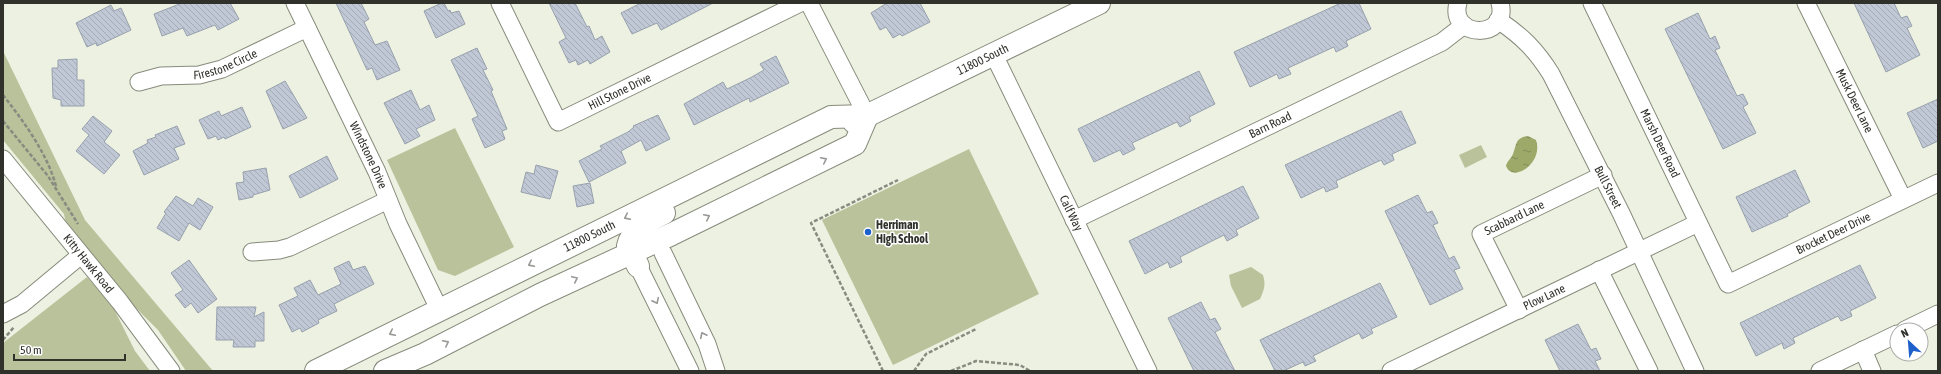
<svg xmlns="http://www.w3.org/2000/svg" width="1941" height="374" font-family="'Asap Condensed',sans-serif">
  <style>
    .green { fill: #b9c29a }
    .water { fill: url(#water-ripples) }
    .building { fill: url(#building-back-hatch); stroke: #97a0ad }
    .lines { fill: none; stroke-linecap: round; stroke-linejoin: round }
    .minor-casing { stroke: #878b7c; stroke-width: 19 }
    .major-casing { stroke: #878b7c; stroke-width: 24 }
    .path { stroke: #888b80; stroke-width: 2.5; stroke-dasharray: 4 2; stroke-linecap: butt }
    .minor { stroke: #fff; stroke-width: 17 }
    .major { stroke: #fff; stroke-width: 22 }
    .oneway { stroke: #989895 }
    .poi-dot { fill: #1e60cb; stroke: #fff; stroke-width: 1.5 }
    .labels { text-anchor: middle; stroke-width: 3; stroke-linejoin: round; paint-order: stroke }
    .street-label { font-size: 12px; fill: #30312b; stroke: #fff }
    .poi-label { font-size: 12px; font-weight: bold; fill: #30312b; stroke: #fff; text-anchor: start }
  </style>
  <defs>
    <pattern id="water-ripples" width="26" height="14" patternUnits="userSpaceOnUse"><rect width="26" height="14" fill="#9ca969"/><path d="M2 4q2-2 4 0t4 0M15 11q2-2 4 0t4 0" fill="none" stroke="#808a57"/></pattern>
    <pattern id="building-back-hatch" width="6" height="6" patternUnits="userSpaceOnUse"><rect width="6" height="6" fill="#c0c8d6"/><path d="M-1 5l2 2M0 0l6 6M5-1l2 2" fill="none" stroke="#a5acb8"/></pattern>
  </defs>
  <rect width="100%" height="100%" fill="#edf1e1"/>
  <g class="green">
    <polygon points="3,51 85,220 213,371 186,371 158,330 126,298 66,224 64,214 3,140"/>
    <polygon points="455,128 514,247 455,276 438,270 387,160"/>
    <polygon points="1481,145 1487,157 1465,168 1459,155"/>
    <polygon points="969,149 1039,294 893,365 822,220"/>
    <path d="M 1251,267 L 1263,275 C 1266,285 1264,290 1260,299 L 1242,308 L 1231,286 L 1229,275 Z"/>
    <polygon points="87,277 113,307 135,351 150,371 3,371 3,343"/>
  </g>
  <path class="water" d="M 1528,136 L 1536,140 C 1544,162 1513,184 1506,166 C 1507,161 1511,159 1513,154 C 1517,144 1515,138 1528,136 Z"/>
  <g class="building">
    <polygon points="182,3 230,3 239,19 218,30 215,25 187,36 183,28 162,36 154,14"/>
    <polygon points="336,3 361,3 369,19 364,22 375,45 387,41 400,70 377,80 372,68 367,70"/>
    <polygon points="442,3 444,3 448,11 450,10 451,13 459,11 465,24 436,38 424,11"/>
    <polygon points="549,3 575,3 587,27 589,26 595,40 602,36 610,52 590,64 588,60 578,65 576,60 569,63 559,42 566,38"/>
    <polygon points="641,3 713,3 661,30 657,23 632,34 621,13"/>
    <polygon points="887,3 920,3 930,22 902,36 900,34 893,38 886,27 880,30 871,13"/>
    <polygon points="1341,3 1359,3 1371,29 1346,41 1348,46 1336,52 1334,47 1288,68 1291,74 1279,79 1277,74 1250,87 1234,52"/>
    <polygon points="1854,3 1894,3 1901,18 1907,16 1912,26 1907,28 1920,55 1886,72"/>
    <polygon points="111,5 114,11 121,8 131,30 97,46 96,43 87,47 76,23"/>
    <polygon points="1698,13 1710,39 1715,36 1720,48 1715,50 1737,96 1743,94 1748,104 1743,107 1756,133 1723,149 1665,29"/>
    <polygon points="477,48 487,69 483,70 493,90 491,91 507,129 502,131 505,139 485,148 472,119 478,116 451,60"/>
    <polygon points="776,56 789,83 750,102 749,98 694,125 684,104 723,82 727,89 750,78 764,70 760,64"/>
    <polygon points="77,59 77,80 84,80 84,106 61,106 61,100 53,98 52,68 58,68 58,60"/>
    <polygon points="1199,71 1215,104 1189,117 1191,121 1180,127 1177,122 1132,143 1135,149 1123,155 1120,150 1094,162 1078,129"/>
    <polygon points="285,81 307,118 283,129 266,91"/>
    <polygon points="411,90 420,110 429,105 435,120 416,129 420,136 405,144 384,103"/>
    <polygon points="1938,99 1938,141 1923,148 1907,113"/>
    <polygon points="242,107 251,127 225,139 224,137 218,140 216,136 208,139 199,120 219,111 221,116"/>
    <polygon points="1401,111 1416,143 1392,154 1394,160 1384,165 1381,160 1336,181 1338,187 1326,192 1324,187 1301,198 1285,165"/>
    <polygon points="658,115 670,139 646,151 641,140 621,151 626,163 589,182 579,161 602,149 600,146 628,132 634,127 633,126"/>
    <polygon points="93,116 112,131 104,142 120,155 104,174 76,151 89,135 82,129"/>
    <polygon points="177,126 185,144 174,148 179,159 144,175 133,151 148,143 147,140 156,137 155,135"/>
    <polygon points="327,156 338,179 300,198 289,176"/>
    <polygon points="536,165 558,171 550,199 521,192 526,172 534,174"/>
    <polygon points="266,168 270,190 253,195 253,197 239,200 236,183 244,182 243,172"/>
    <polygon points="1795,170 1810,202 1787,214 1788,216 1752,232 1736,197"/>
    <polygon points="590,183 594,203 577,207 573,186"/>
    <polygon points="1243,186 1259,218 1236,230 1238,235 1227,241 1224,235 1180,257 1182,262 1170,268 1168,262 1145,274 1129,241"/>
    <polygon points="1418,195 1427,213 1432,211 1438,223 1433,225 1449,259 1454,256 1460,268 1454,270 1463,289 1430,305 1385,211"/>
    <polygon points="176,196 193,206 198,198 213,207 200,230 189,223 179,241 157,228 166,213 164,212"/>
    <polygon points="189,260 217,299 198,313 191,303 185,308 175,295 183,290 171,273"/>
    <polygon points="349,261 353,270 365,266 374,284 334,304 337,311 318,320 319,323 302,332 300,328 292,332 279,305 298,296 294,288 310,280 318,295 341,284 334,268"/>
    <polygon points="1860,265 1876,298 1850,311 1852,316 1841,321 1838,316 1793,338 1795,343 1784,349 1782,343 1756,356 1740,323"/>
    <polygon points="1380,283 1397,317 1371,329 1373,333 1362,339 1359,333 1313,356 1316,361 1305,366 1303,362 1283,371 1275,371 1260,340"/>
    <polygon points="1201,302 1210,320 1215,318 1221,329 1215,332 1235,371 1194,371 1168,318"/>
    <polygon points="217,307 256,307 254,317 264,312 264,341 255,341 255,347 233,347 234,340 216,340"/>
    <polygon points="1578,324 1591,350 1596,348 1601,359 1595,361 1600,371 1560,371 1545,340"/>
  </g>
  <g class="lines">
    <defs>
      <g id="minor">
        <path id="s1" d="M 295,3 L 377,172 L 398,224 L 439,309"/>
        <path id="s2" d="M 500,3 L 558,122 L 800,3"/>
        <polyline points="809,3 867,116"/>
        <path d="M 1458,3 C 1448,39 1510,40 1500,3"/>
        <path id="s3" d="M 1592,3 L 1728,284 L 1938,183"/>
        <path id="s4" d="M 1806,3 L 1903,199"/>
        <path id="s5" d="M 1498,20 C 1522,36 1536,50 1551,74 L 1621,213 L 1695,371"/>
        <path id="s6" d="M 994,55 L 1148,371"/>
        <path id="s7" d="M 139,82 L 161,76 L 199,75 L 222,69 L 307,28"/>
        <path id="s8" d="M 3,159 L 120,302 L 171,371"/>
        <path id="s9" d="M 1074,220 L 1442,42 L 1464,25"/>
        <polyline points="252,252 279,250 290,247 388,200"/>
        <polyline points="663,253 707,344 716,371"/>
        <polyline points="638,266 690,371"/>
        <polyline points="1599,270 1649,371"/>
        <path id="s10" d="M 1519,310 L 1481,234 L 1603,175"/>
        <polyline points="3,314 22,304 81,255"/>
        <polyline points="1905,330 1938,314"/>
        <polyline points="1863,350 1872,371"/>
        <path id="s11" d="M 1391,371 L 1698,223"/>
        <polyline points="1820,371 1897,334"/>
      </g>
      <g id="major">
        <path id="s12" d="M 854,122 L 1099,3"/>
        <path d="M 638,266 L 628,246 C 632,228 649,221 664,213"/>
        <path id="s13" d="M 316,371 L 831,117 L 867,116"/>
        <polyline points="385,371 425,354 540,295 672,234 855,144 867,116"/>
      </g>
    </defs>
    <use href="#minor" class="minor-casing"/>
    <use href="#major" class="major-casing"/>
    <g class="path">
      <path d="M 3,95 C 24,122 47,153 56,186"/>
      <polyline points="3,121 48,176 78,224"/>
      <polyline points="3,340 14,327"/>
      <polyline points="883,371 811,223 898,180"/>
      <polyline points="914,371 926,354 976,329"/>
      <polyline points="951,371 976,361 1020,365 1030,371"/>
    </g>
    <use href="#minor" class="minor"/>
    <use href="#major" class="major"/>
  </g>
  <defs><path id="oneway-chevron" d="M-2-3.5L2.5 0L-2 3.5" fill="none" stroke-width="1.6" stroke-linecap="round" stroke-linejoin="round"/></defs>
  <g class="oneway">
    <use href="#oneway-chevron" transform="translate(824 160) rotate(-26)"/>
    <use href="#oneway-chevron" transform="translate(627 217) rotate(154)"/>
    <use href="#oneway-chevron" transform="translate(707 217) rotate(-26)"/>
    <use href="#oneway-chevron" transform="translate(531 264) rotate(154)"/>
    <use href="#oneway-chevron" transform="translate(575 279) rotate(-25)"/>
    <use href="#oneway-chevron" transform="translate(656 301) rotate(64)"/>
    <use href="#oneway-chevron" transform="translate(392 333) rotate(154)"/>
    <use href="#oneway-chevron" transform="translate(703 335) rotate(-116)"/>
    <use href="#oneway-chevron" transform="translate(446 343) rotate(-27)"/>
  </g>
  <circle class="poi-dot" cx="868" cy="232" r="4"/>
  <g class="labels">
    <g class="street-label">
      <text dy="4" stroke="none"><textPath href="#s12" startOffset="143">11800 South</textPath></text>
      <text dy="4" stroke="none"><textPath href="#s7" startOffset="89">Firestone Circle</textPath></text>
      <text dy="4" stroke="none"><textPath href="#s2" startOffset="201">Hill Stone Drive</textPath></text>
      <text dy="4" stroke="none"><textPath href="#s4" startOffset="109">Musk Deer Lane</textPath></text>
      <text dy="4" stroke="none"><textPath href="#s9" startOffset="218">Barn Road</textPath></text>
      <text dy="4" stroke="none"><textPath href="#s3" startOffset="156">Marsh Deer Road</textPath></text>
      <text dy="4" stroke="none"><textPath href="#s1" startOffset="169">Windstone Drive</textPath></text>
      <text dy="4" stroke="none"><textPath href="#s5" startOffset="203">Bull Street</textPath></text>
      <text dy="4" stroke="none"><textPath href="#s6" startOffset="176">Calf Way</textPath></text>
      <text dy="4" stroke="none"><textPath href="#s10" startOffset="122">Scabbard Lane</textPath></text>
      <text dy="4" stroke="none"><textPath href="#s3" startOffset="429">Brocket Deer Drive</textPath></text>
      <text dy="4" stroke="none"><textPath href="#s13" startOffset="305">11800 South</textPath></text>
      <text dy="4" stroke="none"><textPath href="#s8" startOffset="135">Kitty Hawk Road</textPath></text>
      <text dy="4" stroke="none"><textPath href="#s11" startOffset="170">Plow Lane</textPath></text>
    </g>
    <g class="poi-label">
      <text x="876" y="229">Herriman<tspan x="876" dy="14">High School</tspan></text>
    </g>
  </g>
  <rect width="1941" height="374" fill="none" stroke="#30312b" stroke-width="8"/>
  <g transform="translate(1909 342) rotate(334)"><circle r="19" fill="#ffffff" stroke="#acadaa"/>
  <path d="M0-3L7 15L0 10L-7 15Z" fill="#1e60cb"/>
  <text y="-6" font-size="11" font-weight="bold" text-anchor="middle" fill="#30312b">N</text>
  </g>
  <path d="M14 354v6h111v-6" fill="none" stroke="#30312b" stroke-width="2"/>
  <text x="20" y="354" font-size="12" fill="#30312b" stroke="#ffffff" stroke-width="3" paint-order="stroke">50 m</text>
</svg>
